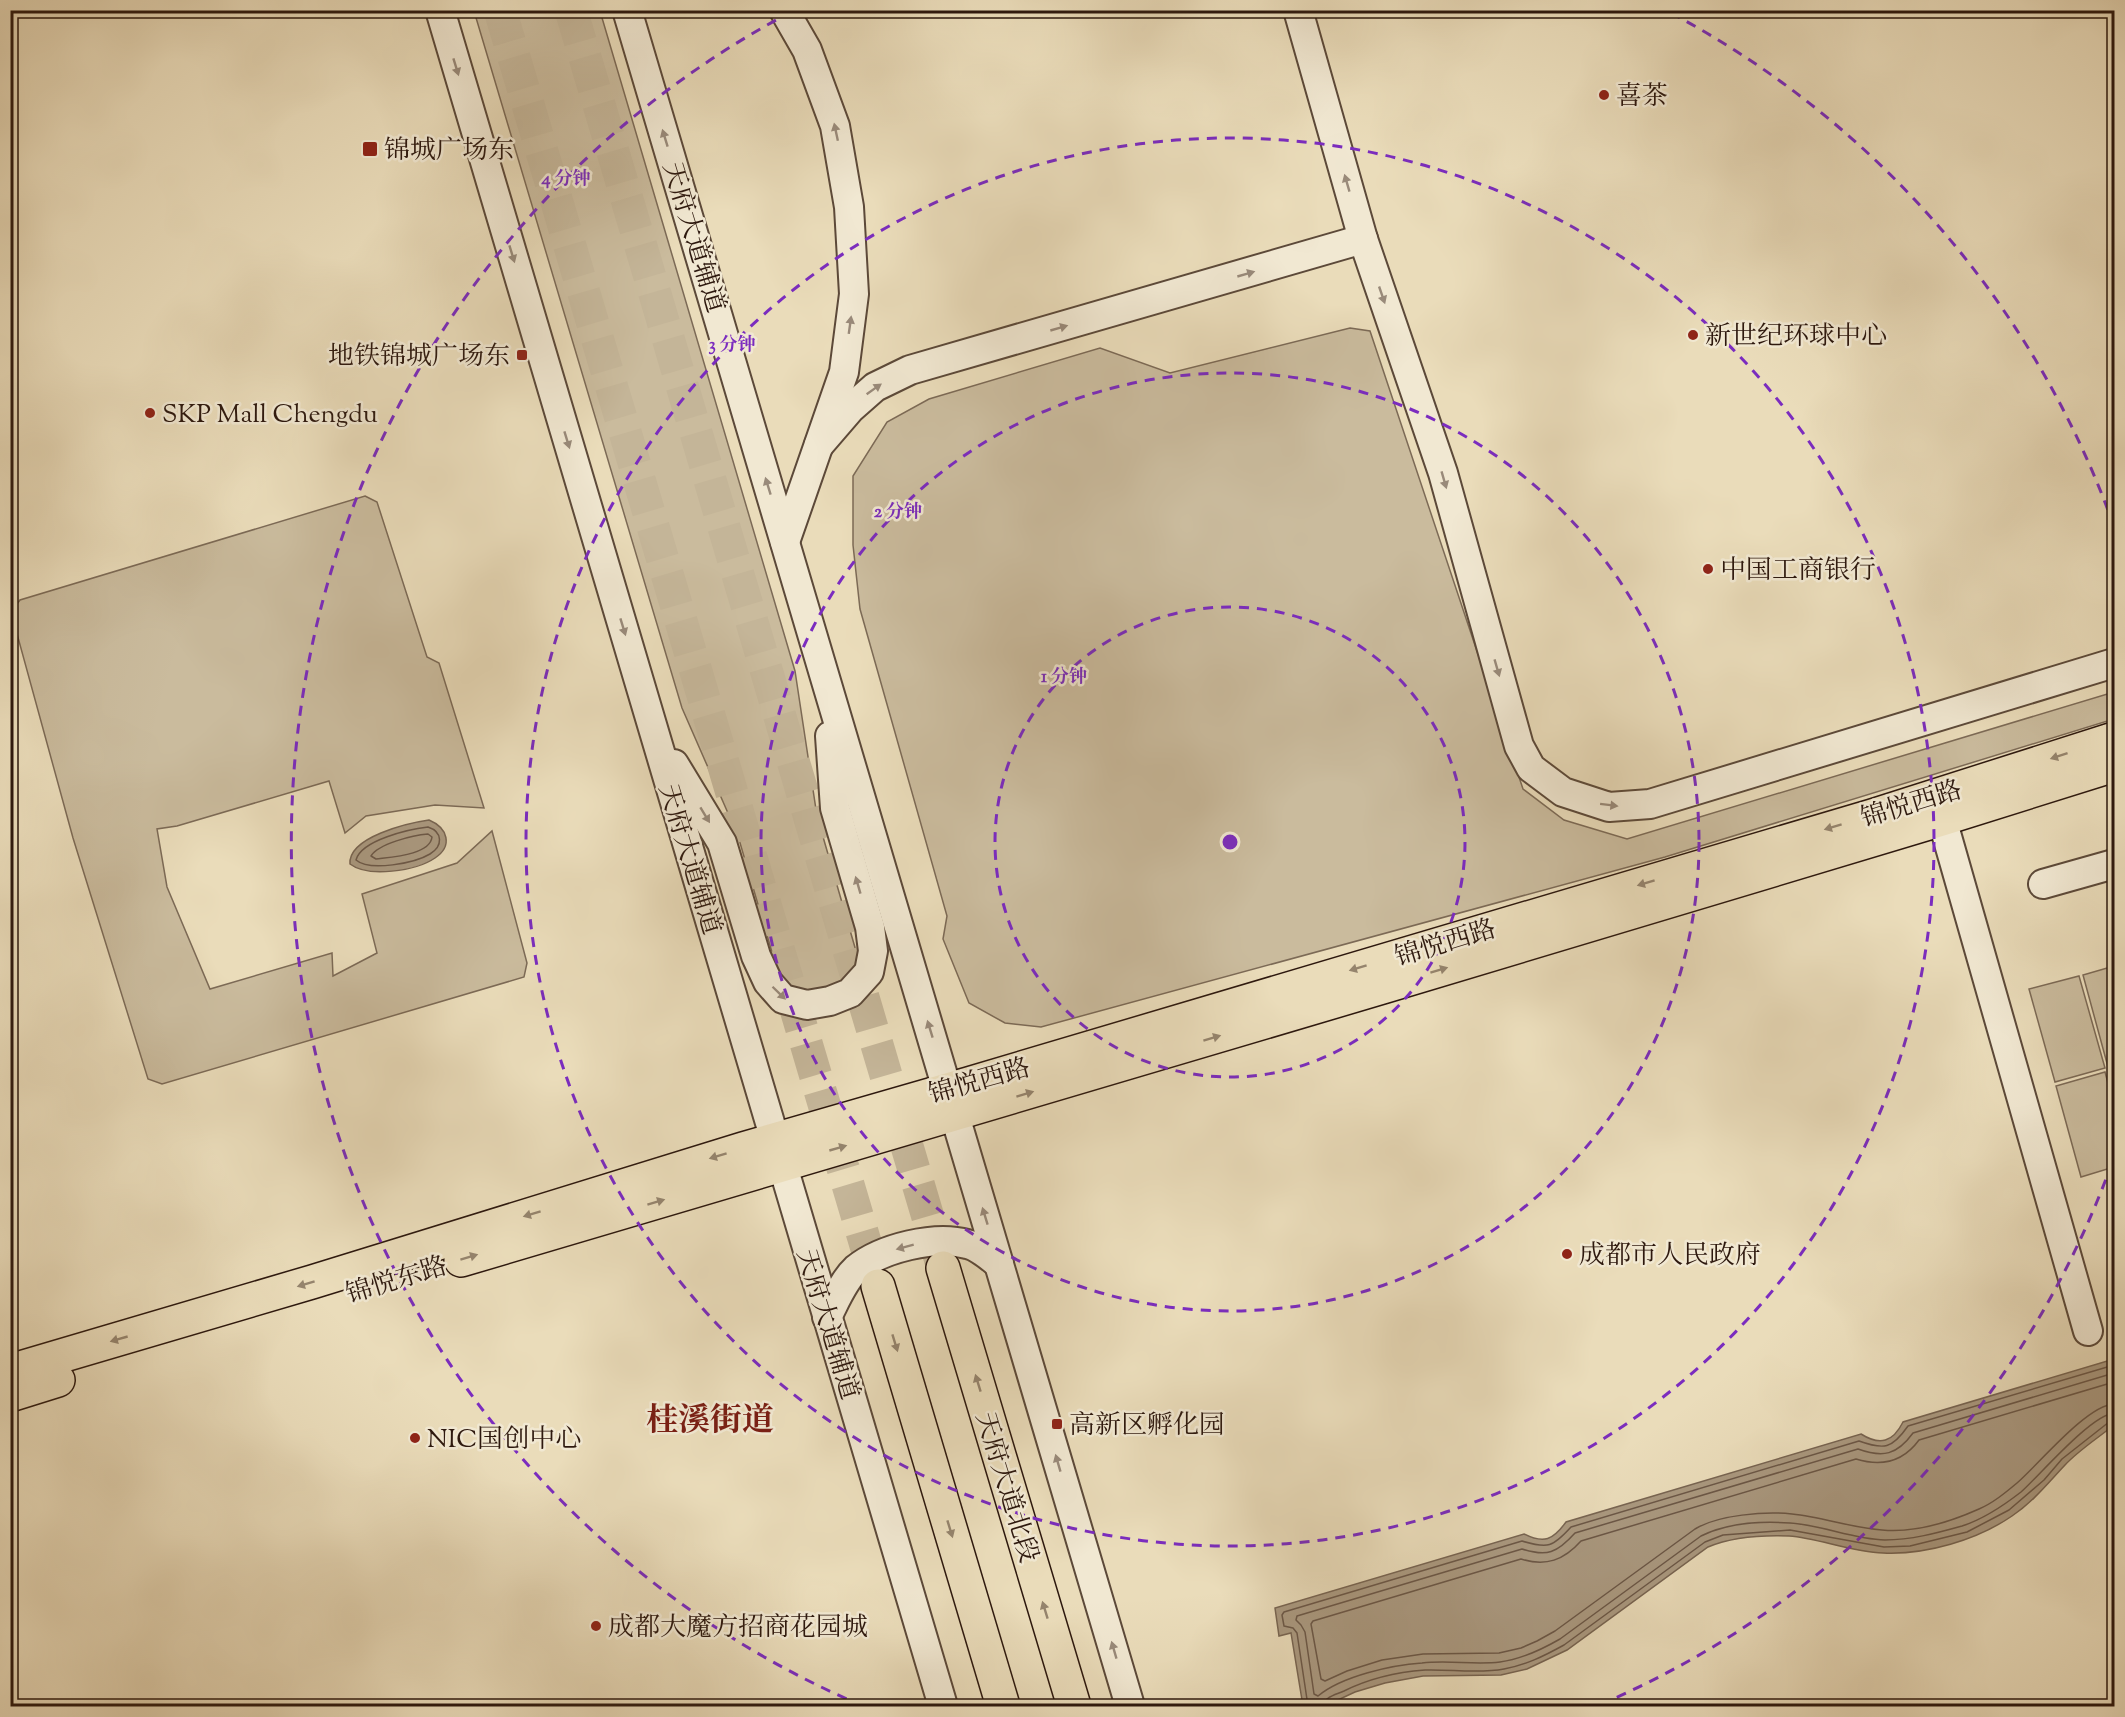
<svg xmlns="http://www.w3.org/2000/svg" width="2125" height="1717" font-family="'Sorts Mill Goudy','Noto Serif SC',serif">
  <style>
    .green { fill: #cabb9d; stroke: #7c6a56; stroke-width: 1.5 }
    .water { fill: #aa9980; stroke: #786552; stroke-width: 1.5 }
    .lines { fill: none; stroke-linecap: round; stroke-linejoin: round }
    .shore { stroke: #6c5847; stroke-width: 1.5 }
    .major-tunnel { stroke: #c4b598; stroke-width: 33; stroke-dasharray: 33 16; stroke-linecap: butt }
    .minor-casing { stroke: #5c4939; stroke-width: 32 }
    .major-casing { stroke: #2d180e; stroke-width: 36 }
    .minor { stroke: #f1e8d2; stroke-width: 28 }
    .major { stroke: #eadcba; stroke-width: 33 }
    .oneway { fill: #998a7a }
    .oneway2 { fill: #95846d }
    .ring { fill: none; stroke: #7b2cbf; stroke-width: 3; stroke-dasharray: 10 8 }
    .poi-dot { fill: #8f2418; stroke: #f1e8d2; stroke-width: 2 }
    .labels { text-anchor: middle; stroke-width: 5; stroke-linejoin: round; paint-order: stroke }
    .poi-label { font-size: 26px; fill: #2d180e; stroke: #f1e8d2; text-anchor: start }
    .street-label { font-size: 26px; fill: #2d180e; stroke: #f1e8d2 }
    .district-label { font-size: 32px; font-weight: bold; fill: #7a1f14; stroke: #f1e8d2 }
    .centre { fill: #7b2cbf; stroke: #f1e8d2; stroke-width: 3 }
    .ring-label { font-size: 18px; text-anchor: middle; font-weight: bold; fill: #7b2cbf; stroke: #f1e8d2; stroke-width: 5; stroke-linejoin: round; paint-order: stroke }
  </style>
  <rect width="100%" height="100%" fill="#eadcba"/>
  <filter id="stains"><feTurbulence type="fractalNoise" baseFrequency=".00333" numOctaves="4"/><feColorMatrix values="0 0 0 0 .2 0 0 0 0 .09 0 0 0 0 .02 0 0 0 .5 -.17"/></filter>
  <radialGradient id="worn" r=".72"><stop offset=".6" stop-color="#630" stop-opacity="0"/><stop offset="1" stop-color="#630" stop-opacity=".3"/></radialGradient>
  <g class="green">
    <path d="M 474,11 L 600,11 L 795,671 L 817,816 L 856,951 C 860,988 843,988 813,1001 L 781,983 L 738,836 L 682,708 Z"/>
    <polygon points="1350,328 1370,331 1523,789 1564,820 1627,839 2114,692 2114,719 1665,857 1041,1027 1005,1023 969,1003 943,939 947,916 860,609 853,545 853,476 887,422 929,399 1100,348 1170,373"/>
    <polygon points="365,496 377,502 427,657 439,663 484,808 435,805 366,816 345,833 329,781 177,826 157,829 167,887 210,989 332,953 333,976 377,953 362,894 457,863 492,831 527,963 524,977 162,1084 148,1079 73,838 11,612 20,600"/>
    <polygon points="2114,966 2114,1065 2108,1067 2083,975"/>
    <polygon points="2079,976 2105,1068 2055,1082 2029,989"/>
    <polygon points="2105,1072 2114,1106 2114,1167 2081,1177 2056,1086"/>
  </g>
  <g class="water">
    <path d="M 429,820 C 448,828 453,846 435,858 C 416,871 368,878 350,864 C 348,837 408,823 429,820 Z"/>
    <path d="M 2114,1359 L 2114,1425 C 2098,1438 2079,1450 2065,1465 C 2048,1483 2033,1502 2012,1516 C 1977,1540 1926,1555 1883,1553 C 1851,1552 1818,1538 1789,1536 C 1762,1535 1732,1537 1708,1547 L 1567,1650 L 1527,1669 L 1501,1675 L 1423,1676 L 1385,1683 L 1355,1692 L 1325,1706 L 1303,1706 L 1291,1633 L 1279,1636 L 1275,1608 L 1524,1534 C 1544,1544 1553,1540 1566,1522 L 1861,1434 C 1880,1446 1893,1442 1903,1422 Z"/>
  </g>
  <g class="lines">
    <g class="shore">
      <path d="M 428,827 C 443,832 443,846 430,854 C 415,863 370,872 356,860 C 361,840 410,829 428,827 Z"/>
      <path d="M 428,834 L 432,837 C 430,855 391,857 376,859 L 371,856 C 378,844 413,835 428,834 Z"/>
      <path d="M 2114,1373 L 1913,1433 C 1897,1455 1883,1458 1858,1449 L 1575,1533 C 1557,1553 1547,1557 1522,1549 L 1297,1616 L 1296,1620 L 1301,1625 L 1305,1632 L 1314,1694 L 1318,1696 C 1342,1676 1392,1665 1422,1663 C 1448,1660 1475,1665 1500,1662 C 1522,1659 1541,1650 1560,1639 L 1701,1536 C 1727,1523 1761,1521 1790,1523 C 1822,1525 1853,1539 1885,1540 C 1911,1540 1937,1533 1962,1526 C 1984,1519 2003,1506 2021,1492 C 2040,1475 2091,1415 2114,1413"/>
      <path d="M 2114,1382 L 1919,1440 C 1903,1462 1882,1467 1856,1459 L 1581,1541 C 1564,1560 1546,1567 1521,1559 L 1313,1621 L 1311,1624 L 1321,1679 L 1325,1681 L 1347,1671 L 1382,1660 L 1423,1654 L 1499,1653 L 1521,1648 L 1537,1641 L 1555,1631 L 1695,1529 C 1718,1515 1765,1511 1792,1514 C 1823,1517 1852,1528 1882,1530 C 1914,1533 1950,1522 1979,1509 C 1993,1503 2005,1493 2017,1483 C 2038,1465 2087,1405 2114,1404"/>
      <path d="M 1308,1706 L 1297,1633 L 1293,1628 L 1284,1626 L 1282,1615 L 1284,1612 L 1522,1541 C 1548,1549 1553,1547 1571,1527 L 1859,1441 C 1884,1450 1892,1449 1908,1426 L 2114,1365"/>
      <path d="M 1323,1706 C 1324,1697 1335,1695 1344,1691 C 1368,1679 1398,1672 1425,1670 C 1450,1669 1478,1674 1504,1669 C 1526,1665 1544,1656 1564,1645 L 1705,1542 L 1723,1535 L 1790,1530 L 1884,1547 L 1910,1546 L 1967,1532 L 2009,1510 L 2044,1480 L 2062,1459 L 2109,1422 L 2114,1421"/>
    </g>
    <g class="major-tunnel">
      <polyline points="500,10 878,1286"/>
      <polyline points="571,10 943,1268"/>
    </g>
    <defs>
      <g id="minor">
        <polyline points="440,10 943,1706"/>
        <polyline points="627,10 1130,1706"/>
        <polyline points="784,10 807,50 835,126 849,207 854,294 844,372 785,542"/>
        <polyline points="1298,10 1363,239 1443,473 1519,746 1531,768 1563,792 1609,807 1650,804 2114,663"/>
        <polyline points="819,445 850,409 875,387 910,370 1363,239"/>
        <polyline points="674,764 722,843 756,956 768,982 783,999 807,1005 830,1001 850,993 869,972 873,951 870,927 835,808 830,736"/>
        <polyline points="1942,819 2088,1331"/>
        <polyline points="2043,884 2114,864"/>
        <path d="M 827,1317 C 835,1302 843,1281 856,1269 C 882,1248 935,1235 967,1244 C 978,1246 990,1257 999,1264"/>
      </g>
      <g id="major">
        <polyline points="461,1260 1386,986 1942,819 2114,765"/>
        <polyline points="943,1268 1074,1706"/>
        <polyline points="878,1286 1003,1706"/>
        <polyline points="10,1371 312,1282 743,1149 968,1084 1872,816 2114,739"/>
        <polyline points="10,1395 58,1380"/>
      </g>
    </defs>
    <use href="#minor" class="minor-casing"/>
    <use href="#major" class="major-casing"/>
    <use href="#minor" class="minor"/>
    <use href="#major" class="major"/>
  </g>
  <defs><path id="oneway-solid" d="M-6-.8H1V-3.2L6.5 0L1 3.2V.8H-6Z" transform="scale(1.5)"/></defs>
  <g class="oneway">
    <use href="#oneway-solid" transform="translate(456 67) rotate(73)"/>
    <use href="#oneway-solid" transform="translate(836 132) rotate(-102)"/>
    <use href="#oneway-solid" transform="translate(665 138) rotate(-107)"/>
    <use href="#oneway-solid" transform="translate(1347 183) rotate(-106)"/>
    <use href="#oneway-solid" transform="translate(512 254) rotate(73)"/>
    <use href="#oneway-solid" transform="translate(1246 274) rotate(-16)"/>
    <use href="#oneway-solid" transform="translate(1382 295) rotate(71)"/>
    <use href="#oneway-solid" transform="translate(850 325) rotate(-82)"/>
    <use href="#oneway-solid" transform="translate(1059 328) rotate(-16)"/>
    <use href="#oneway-solid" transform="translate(874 389) rotate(-35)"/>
    <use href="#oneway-solid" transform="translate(567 440) rotate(73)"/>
    <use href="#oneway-solid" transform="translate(1444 480) rotate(74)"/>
    <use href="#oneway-solid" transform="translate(768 486) rotate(-107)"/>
    <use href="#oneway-solid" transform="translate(623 627) rotate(73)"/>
    <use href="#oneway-solid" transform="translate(1497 668) rotate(74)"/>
    <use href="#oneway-solid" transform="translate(1609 805) rotate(7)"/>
    <use href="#oneway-solid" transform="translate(705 815) rotate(59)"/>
    <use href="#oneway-solid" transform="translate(858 885) rotate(-106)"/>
    <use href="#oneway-solid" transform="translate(779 993) rotate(44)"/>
    <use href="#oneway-solid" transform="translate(930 1029) rotate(-107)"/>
    <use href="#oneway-solid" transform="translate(985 1216) rotate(-107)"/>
    <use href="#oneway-solid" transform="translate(905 1247) rotate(165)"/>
    <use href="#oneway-solid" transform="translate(1058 1463) rotate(-106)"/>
    <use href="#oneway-solid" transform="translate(1114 1650) rotate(-106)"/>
  </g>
  <g class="oneway2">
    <use href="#oneway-solid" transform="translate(2059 756) rotate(162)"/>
    <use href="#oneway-solid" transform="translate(1833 827) rotate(163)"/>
    <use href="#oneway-solid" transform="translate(1646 883) rotate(163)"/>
    <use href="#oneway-solid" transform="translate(1358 968) rotate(163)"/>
    <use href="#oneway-solid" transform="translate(1439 970) rotate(-17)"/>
    <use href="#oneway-solid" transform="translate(1212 1038) rotate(-17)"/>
    <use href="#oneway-solid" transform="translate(1025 1094) rotate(-17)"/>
    <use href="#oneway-solid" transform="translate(838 1148) rotate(-16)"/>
    <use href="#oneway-solid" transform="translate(718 1156) rotate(163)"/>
    <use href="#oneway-solid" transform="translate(656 1202) rotate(-17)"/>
    <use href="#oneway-solid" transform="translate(532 1214) rotate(163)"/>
    <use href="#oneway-solid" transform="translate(469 1257) rotate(-17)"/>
    <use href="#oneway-solid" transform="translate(306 1284) rotate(163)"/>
    <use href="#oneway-solid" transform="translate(119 1339) rotate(164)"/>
    <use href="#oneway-solid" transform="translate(895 1343) rotate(73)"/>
    <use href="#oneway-solid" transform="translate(978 1383) rotate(-107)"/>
    <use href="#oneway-solid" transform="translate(950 1529) rotate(73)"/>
    <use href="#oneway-solid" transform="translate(1045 1610) rotate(-107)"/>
  </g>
  <g class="ring">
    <circle cx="1230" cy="842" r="235"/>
    <circle cx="1230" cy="842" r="469"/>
    <circle cx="1230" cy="842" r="704"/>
    <path d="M2112 1163A939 939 0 0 1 1597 1706M863 1706A939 939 0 0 1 789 13M1671 13A939 939 0 0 1 2112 521"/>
  </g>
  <g class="poi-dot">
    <circle cx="1604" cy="95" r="6"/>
    <rect x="362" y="141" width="16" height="16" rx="3"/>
    <circle cx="1693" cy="335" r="6"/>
    <rect x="516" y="349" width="12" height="12" rx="3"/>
    <circle cx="150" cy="413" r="6"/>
    <circle cx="1708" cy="569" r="6"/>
    <circle cx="1567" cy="1254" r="6"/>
    <rect x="1051" y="1418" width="12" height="12" rx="3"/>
    <circle cx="415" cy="1438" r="6"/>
    <circle cx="596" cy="1626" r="6"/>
  </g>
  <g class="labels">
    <g class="poi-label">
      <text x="1616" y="104">喜茶</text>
      <text x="384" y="158">锦城广场东</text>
      <text x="1705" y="344">新世纪环球中心</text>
      <text x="510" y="364" text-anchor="end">地铁锦城广场东</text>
      <text x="162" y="422">SKP Mall Chengdu</text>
      <text x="1720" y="578">中国工商银行</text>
      <text x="1579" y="1263">成都市人民政府</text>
      <text x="1069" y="1433">高新区孵化园</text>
      <text x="427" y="1447">NIC国创中心</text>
      <text x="608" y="1635">成都大魔方招商花园城</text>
    </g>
    <g class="street-label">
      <text transform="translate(695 237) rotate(73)" y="9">天府大道辅道</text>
      <text transform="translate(1911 803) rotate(-17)" y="9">锦悦西路</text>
      <text transform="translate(691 859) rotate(73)" y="9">天府大道辅道</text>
      <text transform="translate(1445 942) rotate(-17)" y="9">锦悦西路</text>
      <text transform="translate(979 1080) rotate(-16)" y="9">锦悦西路</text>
      <text transform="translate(396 1279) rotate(-17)" y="9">锦悦东路</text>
      <text transform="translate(829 1324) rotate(73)" y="9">天府大道辅道</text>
      <text transform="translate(1008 1487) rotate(73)" y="9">天府大道北段</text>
    </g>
    <g class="district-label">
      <text x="710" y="1430">桂溪街道</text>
    </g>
  </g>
  <circle cx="1230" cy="842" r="9" class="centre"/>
  <g class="ring-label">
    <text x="566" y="184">4 分钟</text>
    <text x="732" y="350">3 分钟</text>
    <text x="898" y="517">2 分钟</text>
    <text x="1064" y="682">1 分钟</text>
  </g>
  <rect width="2125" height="1717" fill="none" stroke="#eadcba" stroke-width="36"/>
  <rect x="12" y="12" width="2101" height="1693" fill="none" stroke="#2d180e" stroke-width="3"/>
  <rect x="18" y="18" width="2089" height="1681" fill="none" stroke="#2d180e" stroke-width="1.5"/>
  <rect width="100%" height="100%" filter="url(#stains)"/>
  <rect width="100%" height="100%" fill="url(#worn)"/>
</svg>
